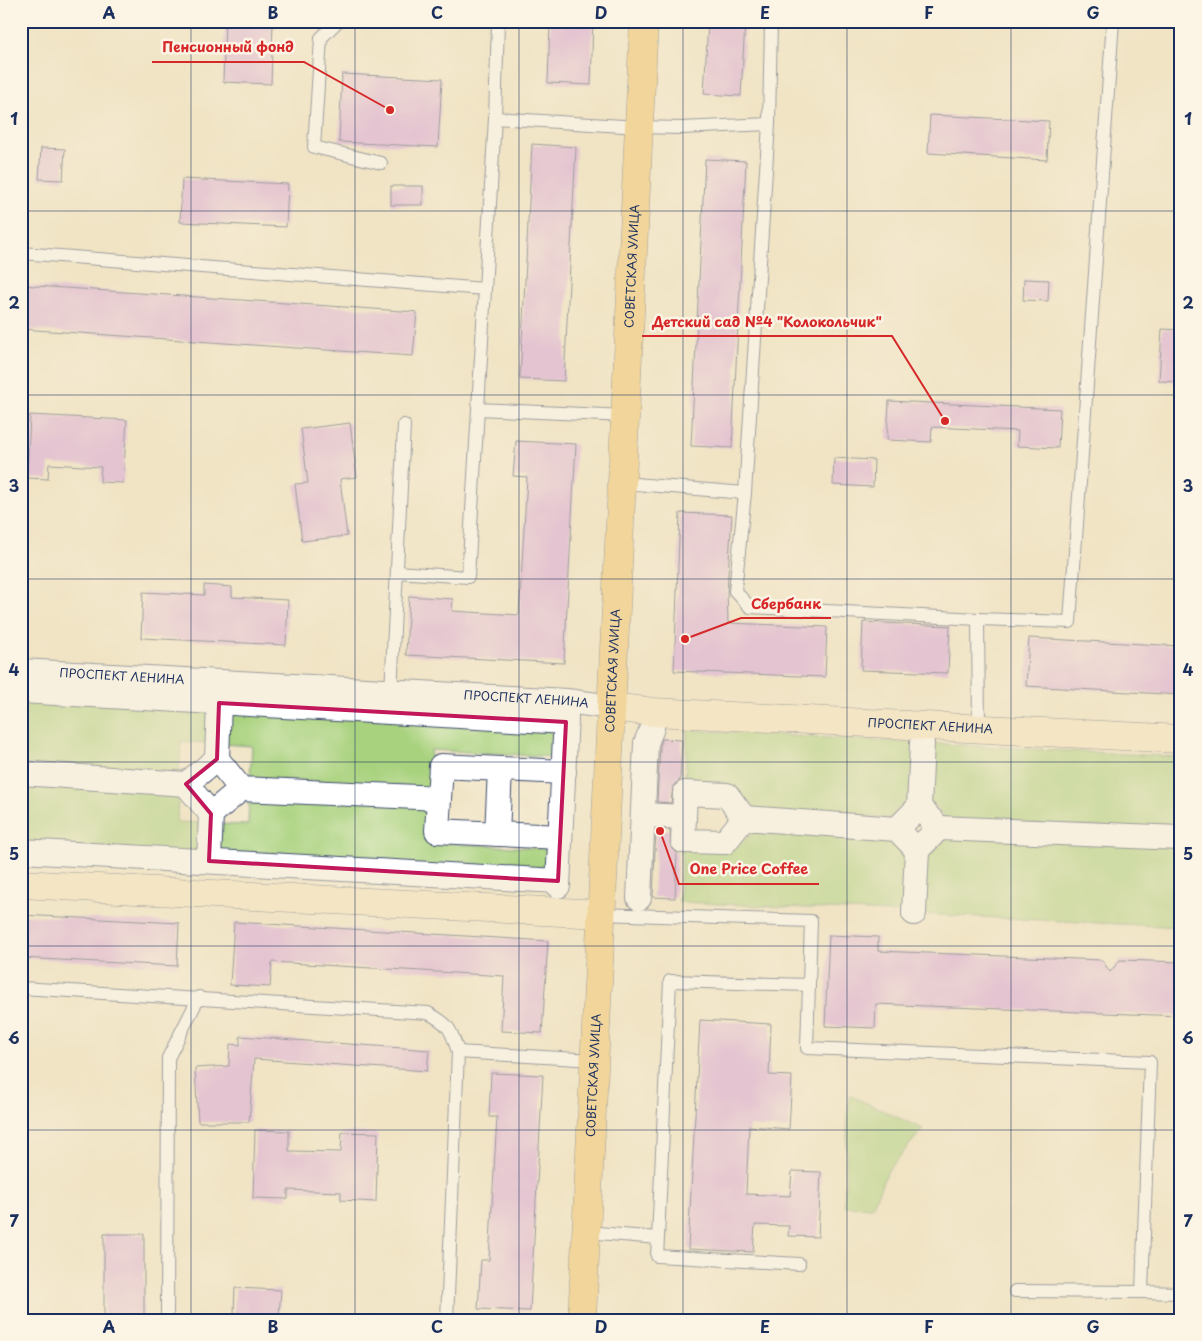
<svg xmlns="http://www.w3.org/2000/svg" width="1202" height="1341" font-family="'Playpen Sans',sans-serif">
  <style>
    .green { fill: #a8d27e; stroke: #62806e }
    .building { fill: #d59ee0 }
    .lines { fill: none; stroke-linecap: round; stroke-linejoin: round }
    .lane-casing { stroke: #3b4a6d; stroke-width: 14 }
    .street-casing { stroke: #3b4a6d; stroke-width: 26 }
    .secondary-casing { stroke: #3b4a6d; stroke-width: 29 }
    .primary-casing { stroke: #3b4a6d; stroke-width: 29 }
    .lane { stroke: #fff; stroke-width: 12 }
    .street { stroke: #fff; stroke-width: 24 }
    .secondary { stroke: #f9e7c3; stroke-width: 28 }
    .primary { stroke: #f1c369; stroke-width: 28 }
    .marked { fill: none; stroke: #c2185b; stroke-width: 4; stroke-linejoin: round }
    .grid { fill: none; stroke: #1b2f5e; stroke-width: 1; stroke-opacity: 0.55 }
    .labels { text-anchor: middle; stroke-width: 5; stroke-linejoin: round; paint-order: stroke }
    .street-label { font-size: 12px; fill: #1b2f5e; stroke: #fcf5e5 }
    .leader { fill: none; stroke: #d62828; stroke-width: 2 }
    .callout-dot { fill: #d62828; stroke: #fcf5e5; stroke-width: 2 }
    .callout-label { font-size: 14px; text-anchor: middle; font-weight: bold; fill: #d62828; stroke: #fcf5e5; stroke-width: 5; stroke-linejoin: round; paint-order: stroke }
    .neatline { fill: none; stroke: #1b2f5e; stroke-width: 2 }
    .grid-label { font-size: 16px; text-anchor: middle; font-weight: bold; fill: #1b2f5e }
  </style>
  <rect width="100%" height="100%" fill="#fcf5e5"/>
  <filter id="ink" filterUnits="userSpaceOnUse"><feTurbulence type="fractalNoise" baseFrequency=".02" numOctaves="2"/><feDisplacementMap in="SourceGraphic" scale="10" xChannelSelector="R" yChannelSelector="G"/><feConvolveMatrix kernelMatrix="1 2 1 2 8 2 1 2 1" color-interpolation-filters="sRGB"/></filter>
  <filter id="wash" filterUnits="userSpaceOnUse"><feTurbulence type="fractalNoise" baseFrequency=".0096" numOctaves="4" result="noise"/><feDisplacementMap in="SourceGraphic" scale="20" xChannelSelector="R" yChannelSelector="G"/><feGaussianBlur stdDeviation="1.12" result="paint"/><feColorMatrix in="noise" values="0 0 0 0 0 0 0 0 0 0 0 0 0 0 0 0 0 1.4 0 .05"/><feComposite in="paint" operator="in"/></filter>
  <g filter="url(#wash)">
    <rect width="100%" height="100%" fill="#f0e4c5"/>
    <g class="green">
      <polygon points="21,698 212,709 210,743 181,742 179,774 21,765"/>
      <polygon points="225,710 559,728 557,757 431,750 429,788 250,778 252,746 223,744"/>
      <path d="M 687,730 L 918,743 L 915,799 C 903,803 897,807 890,818 L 759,812 L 732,787 L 685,785 Z"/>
      <path d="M 926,743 L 1181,757 L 1181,831 L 946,820 C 940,809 935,804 924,799 Z"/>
      <polygon points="21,781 179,790 177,822 205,823 204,858 21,848"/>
      <polygon points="249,794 428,803 426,842 552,849 550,877 217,858 219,824 248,825"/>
      <polygon points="759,829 890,836 896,847 912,857 909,913 679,902 682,849 729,850"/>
      <path d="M 946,837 L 1181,847 L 1181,927 L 918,914 L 921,857 C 934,853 939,848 946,837 Z"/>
      <polygon points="849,1095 923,1129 888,1170 872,1207 844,1206"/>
    </g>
    <g id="blocks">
      <g class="building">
        <polygon points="225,21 273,21 271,84 223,82"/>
        <polygon points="550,21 593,21 591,85 548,83"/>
        <polygon points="708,21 745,21 741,96 704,94"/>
        <polygon points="342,74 442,79 438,147 339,142"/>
        <polygon points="930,115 1049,121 1047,160 928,153"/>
        <polygon points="532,144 576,147 564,381 520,379"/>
        <polygon points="41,148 65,149 63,180 39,179"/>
        <polygon points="705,159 746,161 732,448 691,446"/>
        <polygon points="182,179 288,184 286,227 180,222"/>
        <rect x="391" y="186" width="32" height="19"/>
        <polygon points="1024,279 1049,280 1048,301 1023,300"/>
        <polygon points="21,285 417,312 413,356 21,329"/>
        <polygon points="1162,329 1181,330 1181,382 1159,381"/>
        <polygon points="889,401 1060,409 1058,448 1017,446 1018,431 932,427 931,442 887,440"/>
        <polygon points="30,415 127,420 123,483 100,482 101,467 49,464 48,479 27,478"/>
        <polygon points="350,423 357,477 340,479 347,536 302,541 295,484 308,483 301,429"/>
        <polygon points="516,441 576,444 564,663 406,655 409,596 453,599 452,611 519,615 527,477 513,476"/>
        <polygon points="834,458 874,460 873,487 833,485"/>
        <polygon points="680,513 732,515 727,590 728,623 827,627 825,677 674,671"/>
        <polygon points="204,585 232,587 232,597 288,600 286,645 141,638 143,592 204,595"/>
        <polygon points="863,622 950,626 948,673 861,670"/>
        <polygon points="1029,638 1181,646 1181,695 1026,686"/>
        <polygon points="662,739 682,740 680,780 673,786 671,803 657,802 660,746"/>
        <polygon points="656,829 670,830 671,847 677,853 675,898 653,897"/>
        <polygon points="21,915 179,923 177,966 21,958"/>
        <polygon points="234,922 548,941 542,1033 501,1031 504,976 272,962 270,987 230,985"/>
        <polygon points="829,935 878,937 878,951 1102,960 1110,972 1120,960 1181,962 1181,1016 876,1004 875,1028 825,1026"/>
        <polygon points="700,1020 771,1024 769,1075 792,1076 789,1129 749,1126 746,1194 790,1196 792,1171 821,1172 818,1237 788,1236 789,1226 755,1225 753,1252 688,1249"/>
        <polygon points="240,1036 429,1050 427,1071 254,1059 249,1122 198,1122 195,1068 229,1066 230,1044 240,1045"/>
        <polygon points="491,1073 543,1075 530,1311 478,1309 481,1260 489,1260 497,1117 489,1117"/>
        <polygon points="255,1130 289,1131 289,1151 341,1152 342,1132 378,1133 376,1202 341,1200 341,1192 288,1190 288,1199 253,1198"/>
        <rect x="104" y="1234" width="40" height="86"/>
        <polygon points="235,1288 281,1290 279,1315 234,1313"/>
      </g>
    </g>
  </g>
  <g filter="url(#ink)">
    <use href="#blocks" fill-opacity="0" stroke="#3b4a6d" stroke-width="1"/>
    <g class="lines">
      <defs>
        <g id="lane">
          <polyline points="338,21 321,38 314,147 381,163"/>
          <polyline points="771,21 769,124 745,493 735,591 750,607 978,619 1070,622 1113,21"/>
          <polyline points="495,118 498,22 495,21"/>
          <polyline points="21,253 485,289"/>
          <polyline points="626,416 478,409 495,118 639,127 681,128 769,124"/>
          <polyline points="623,483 745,493"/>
          <polyline points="397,572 468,577 478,409"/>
          <polyline points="978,619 979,729"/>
          <polyline points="391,692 404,425"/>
          <polyline points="601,914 811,921 807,1048 1150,1062 1142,1292 1181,1293"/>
          <path d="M 21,988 L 428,1013 C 449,1024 451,1029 458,1052 L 447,1320"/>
          <polyline points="458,1052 594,1060"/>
          <polyline points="586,1232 658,1238 670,981 809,985"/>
          <polyline points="658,1238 657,1256 799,1264"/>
          <polyline points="1015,1291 1142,1292"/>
          <polyline points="167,1320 168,1058 199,997"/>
        </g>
        <g id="street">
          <path id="s1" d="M 21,671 L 567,701 L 612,707"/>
          <polyline points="21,691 566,722"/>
          <polyline points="217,759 219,703"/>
          <polyline points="21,773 186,784"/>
          <polyline points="241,789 217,759 186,784 211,814 241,789 439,798"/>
          <polyline points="919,807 922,743"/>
          <polyline points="643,815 684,817 685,793 727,795 744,818 897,829 917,850 939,828 919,807 897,829"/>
          <polyline points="684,817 683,841 725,842 744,818"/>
          <polyline points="939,828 1181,838"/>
          <polyline points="497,834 500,769"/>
          <polyline points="560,837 437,831 441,766 564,772"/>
          <polyline points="21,851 558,881"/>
          <polyline points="209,861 211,814"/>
          <polyline points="558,886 566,715"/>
          <polyline points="639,898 646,743 652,728"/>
          <polyline points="914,913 917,850"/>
        </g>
        <g id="secondary">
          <path id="s2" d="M 612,707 L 653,712 L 1181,739"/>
          <polyline points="21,884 601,914"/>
        </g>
        <g id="primary">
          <path id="s3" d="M 582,1320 L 644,21"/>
        </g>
      </defs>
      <use href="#lane" class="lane-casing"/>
      <use href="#street" class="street-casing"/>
      <use href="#secondary" class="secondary-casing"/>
      <use href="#primary" class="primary-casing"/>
      <use href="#lane" class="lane"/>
      <use href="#street" class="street"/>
      <use href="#secondary" class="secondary"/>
      <use href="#primary" class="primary"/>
    </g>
  </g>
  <path d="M0 0H1202V1341H0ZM 219,703 L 566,722 L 558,881 L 209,861 L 211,814 L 186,784 L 217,759 Z" fill="#f0e4c5" fill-opacity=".55" fill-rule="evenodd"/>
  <path class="marked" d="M 219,703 L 566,722 L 558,881 L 209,861 L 211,814 L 186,784 L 217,759 Z"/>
  <path class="grid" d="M 191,21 L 191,1320M 355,21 L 355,1320M 519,21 L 519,1320M 683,21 L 683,1320M 847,21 L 847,1320M 1011,21 L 1011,1320M 21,211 L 1181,211M 21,395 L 1181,395M 21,579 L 1181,579M 21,762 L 1181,762M 21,946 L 1181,946M 21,1130 L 1181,1130"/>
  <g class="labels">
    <g class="street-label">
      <text dy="4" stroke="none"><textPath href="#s3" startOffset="1055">СОВЕТСКАЯ УЛИЦА</textPath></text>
      <text dy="4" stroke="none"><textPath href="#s3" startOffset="650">СОВЕТСКАЯ УЛИЦА</textPath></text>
      <text dy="4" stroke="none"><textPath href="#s1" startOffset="101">ПРОСПЕКТ ЛЕНИНА</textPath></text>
      <text dy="4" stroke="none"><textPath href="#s1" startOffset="506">ПРОСПЕКТ ЛЕНИНА</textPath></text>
      <text dy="4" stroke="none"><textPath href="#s2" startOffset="319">ПРОСПЕКТ ЛЕНИНА</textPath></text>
      <text dy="4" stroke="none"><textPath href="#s3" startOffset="245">СОВЕТСКАЯ УЛИЦА</textPath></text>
    </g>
  </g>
  <path class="leader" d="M390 110L304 62H152M945 421L892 336H642M685 639L741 618H831M660 831L679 884H819"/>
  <g class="callout-dot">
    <circle cx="390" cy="110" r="5"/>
    <circle cx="945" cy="421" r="5"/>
    <circle cx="685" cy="639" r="5"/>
    <circle cx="660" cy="831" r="5"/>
  </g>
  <g class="callout-label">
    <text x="228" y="52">Пенсионный фонд</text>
    <text x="767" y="327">Детский сад №4 "Колокольчик"</text>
    <text x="786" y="609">Сбербанк</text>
    <text x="749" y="874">One Price Coffee</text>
  </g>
  <rect width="1202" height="1341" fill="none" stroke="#fcf5e5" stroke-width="55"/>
  <rect x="28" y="28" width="1146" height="1286" class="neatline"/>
  <g class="grid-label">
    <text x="109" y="19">A</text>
    <text x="273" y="19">B</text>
    <text x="437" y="19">C</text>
    <text x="601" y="19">D</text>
    <text x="765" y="19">E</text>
    <text x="929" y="19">F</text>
    <text x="1093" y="19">G</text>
    <text x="14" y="125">1</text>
    <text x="1188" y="125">1</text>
    <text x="14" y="309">2</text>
    <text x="1188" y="309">2</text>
    <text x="14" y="492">3</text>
    <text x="1188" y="492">3</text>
    <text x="14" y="676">4</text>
    <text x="1188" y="676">4</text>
    <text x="14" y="860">5</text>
    <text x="1188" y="860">5</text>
    <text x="14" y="1044">6</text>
    <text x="1188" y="1044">6</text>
    <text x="14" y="1227">7</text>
    <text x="1188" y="1227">7</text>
    <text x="109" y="1333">A</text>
    <text x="273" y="1333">B</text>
    <text x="437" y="1333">C</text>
    <text x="601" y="1333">D</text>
    <text x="765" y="1333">E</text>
    <text x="929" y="1333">F</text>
    <text x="1093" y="1333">G</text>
  </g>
</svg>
